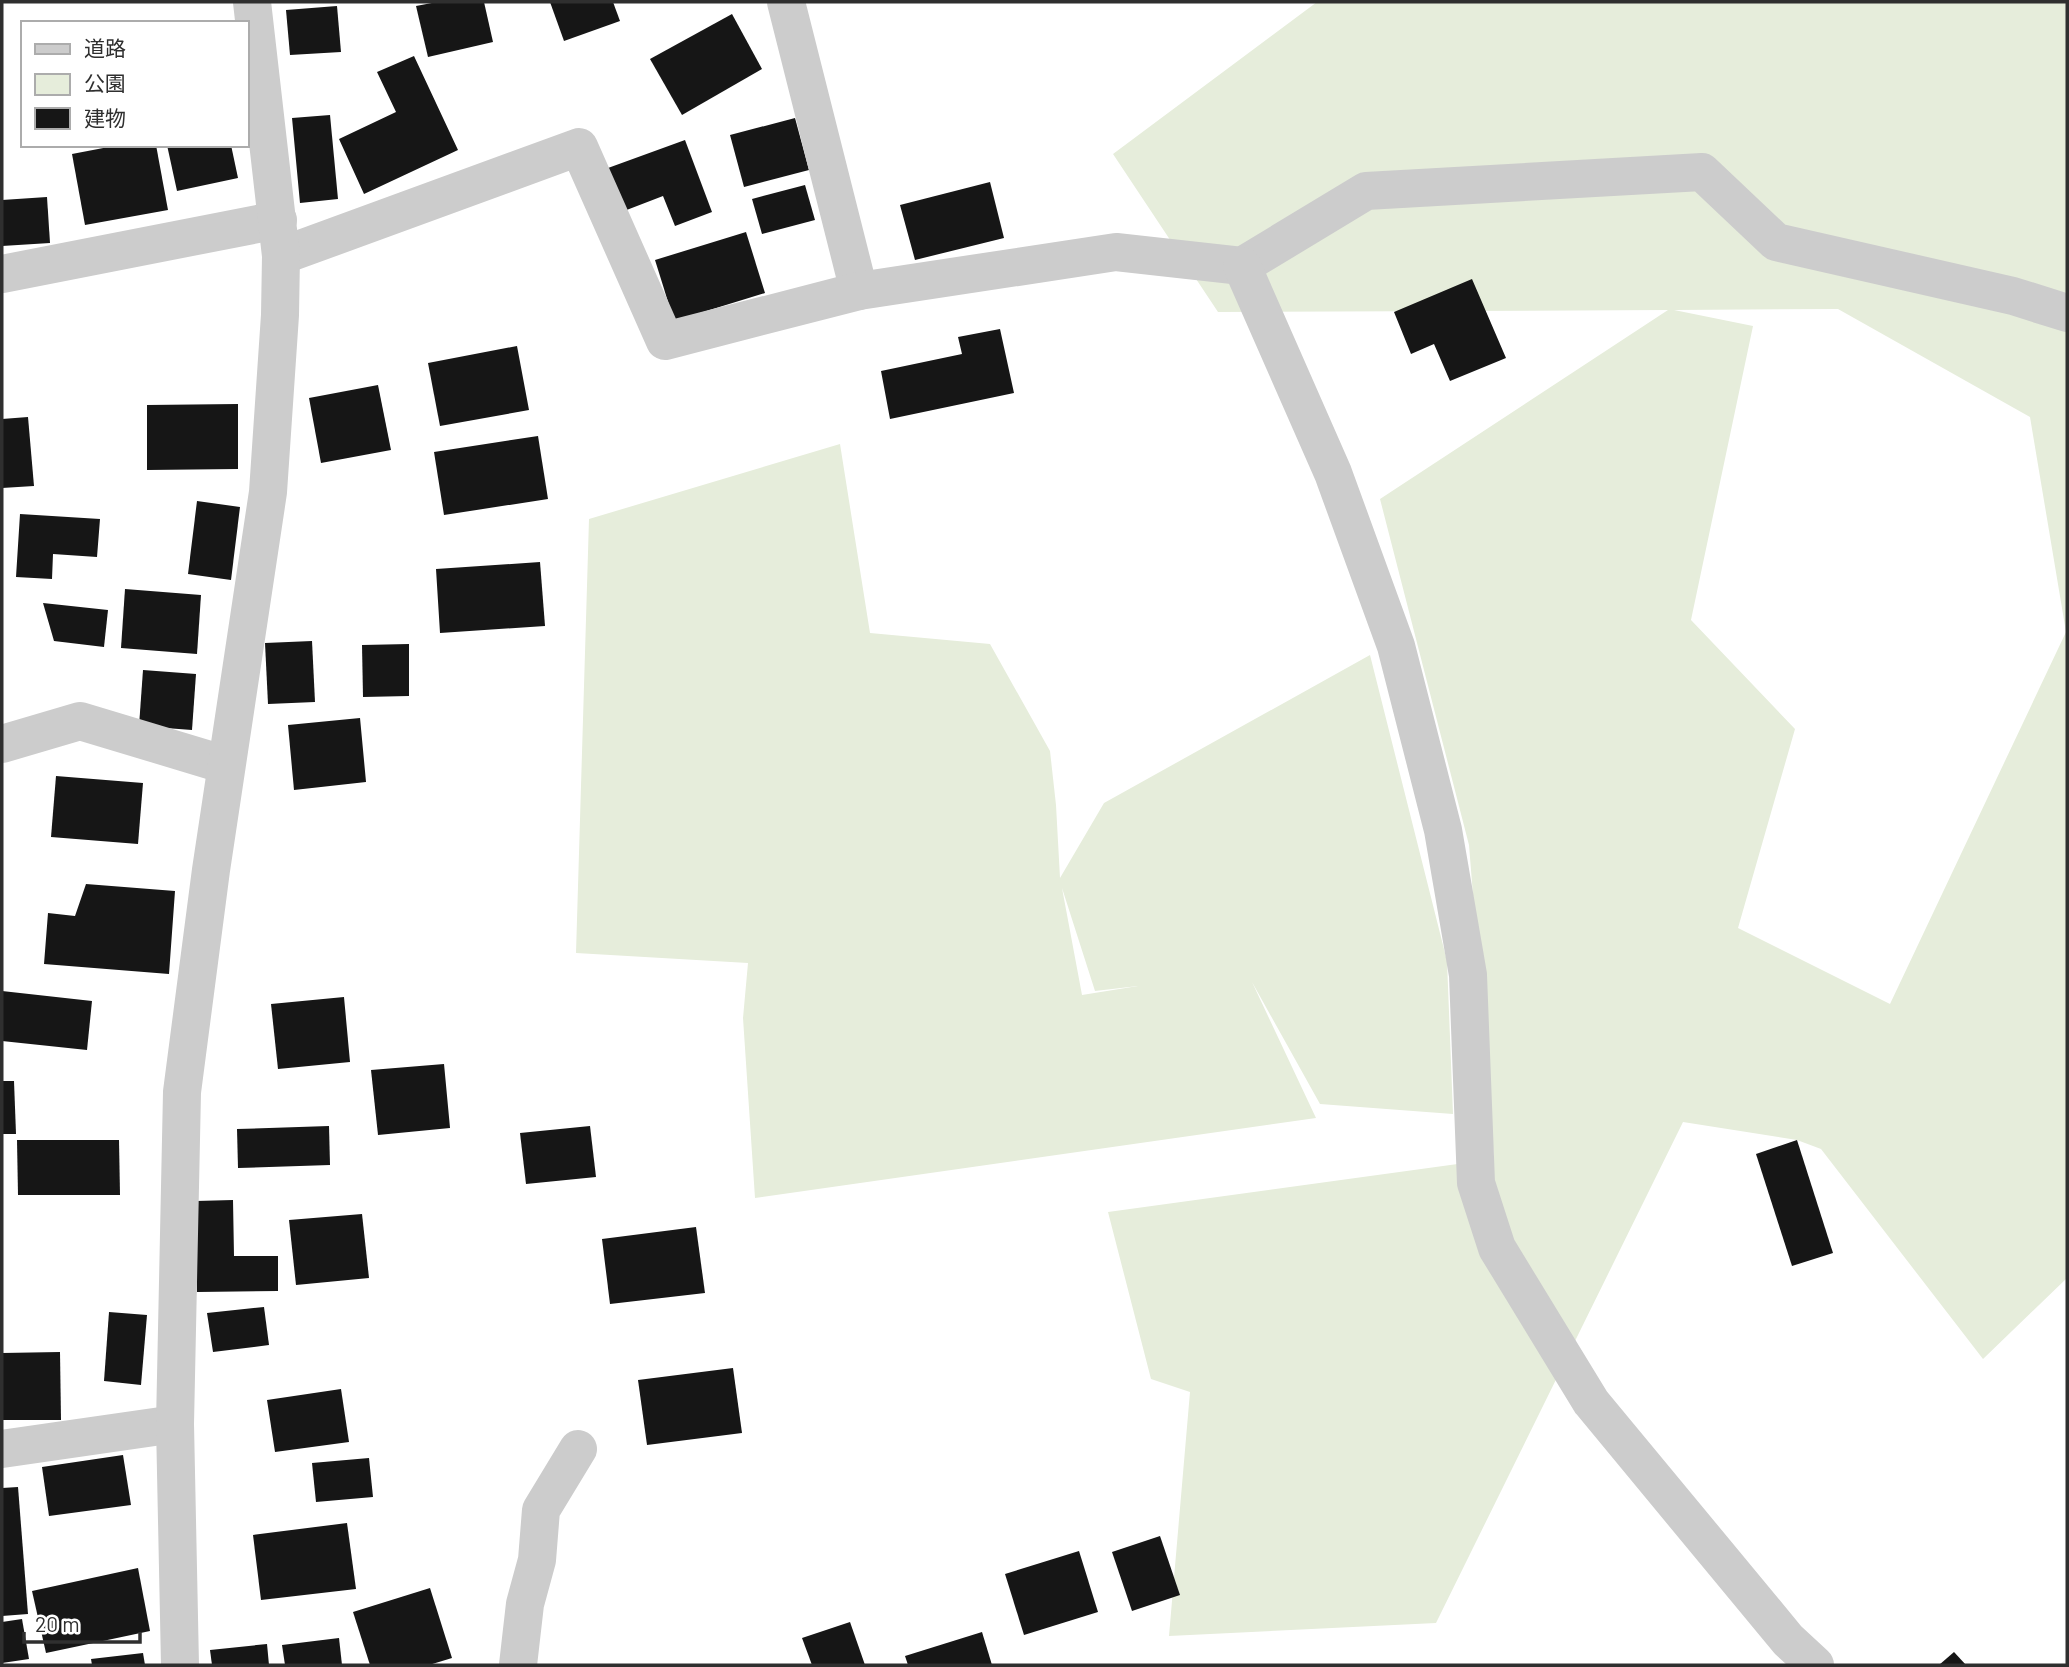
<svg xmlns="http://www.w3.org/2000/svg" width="2069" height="1667" font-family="Barlow,'Noto Sans JP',sans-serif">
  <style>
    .green { fill: #e6eddb; fill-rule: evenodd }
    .building { fill: #161616 }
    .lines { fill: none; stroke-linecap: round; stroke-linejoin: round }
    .minor { stroke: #ccc; stroke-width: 38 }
  </style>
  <rect width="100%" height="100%" fill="#fff"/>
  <g class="green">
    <path d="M 1317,2 L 2067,2 L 2067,1278 L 1983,1359 L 1821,1149 L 1797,1140 L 1683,1122 L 1436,1623 L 1169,1636 L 1190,1392 L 1151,1379 L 1108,1212 L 1494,1159 L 1469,845 L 1380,499 L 1668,310 L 1218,312 L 1113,154 ZM 1838,309 L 2030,417 L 2066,632 L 1890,1004 L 1738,928 L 1795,729 L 1691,620 L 1753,326 L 1674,310 Z"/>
    <path d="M 840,444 L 870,633 L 990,644 L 1050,751 L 1056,805 L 1060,878 L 1104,803 L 1370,655 L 1447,961 L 1453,1114 L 1320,1104 L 1252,982 L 1316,1118 L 755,1198 L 743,1018 L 748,963 L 576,953 L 589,519 ZM 1062,888 L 1095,991 L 1138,986 L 1082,995 Z"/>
  </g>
  <g class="building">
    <polygon points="437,2 484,2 493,42 428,57 416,6"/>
    <polygon points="550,2 613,2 620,21 564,41"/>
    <polygon points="337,6 341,52 290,55 286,10"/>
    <polygon points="732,14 762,69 682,115 650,59"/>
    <polygon points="414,56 458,150 364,194 339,139 396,112 377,72"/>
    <polygon points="330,115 338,199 300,203 292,118"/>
    <polygon points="795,118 809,170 744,187 730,135"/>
    <polygon points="685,140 712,212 675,226 663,196 624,211 608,168"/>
    <polygon points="119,145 156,145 168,210 85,225 72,154"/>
    <polygon points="167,145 231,145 238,178 177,191"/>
    <polygon points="990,182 1004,238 915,260 900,205"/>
    <polygon points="805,185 815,220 762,234 752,199"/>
    <polygon points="47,197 50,243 2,246 2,200"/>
    <polygon points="746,232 765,293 674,321 655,260"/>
    <polygon points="1472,279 1506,358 1450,381 1434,344 1411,354 1394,312"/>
    <polygon points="1000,329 1014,393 890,419 881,371 962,354 958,337"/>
    <polygon points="517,346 529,410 440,426 428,363"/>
    <polygon points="378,385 391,450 321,463 309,398"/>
    <polygon points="238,404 238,469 147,470 147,405"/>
    <polygon points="28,417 34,486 2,488 2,419"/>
    <polygon points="538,436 548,499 444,515 434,452"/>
    <polygon points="197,501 240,507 231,580 188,574"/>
    <polygon points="20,514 100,519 97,557 53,554 52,579 16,577"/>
    <polygon points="540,562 545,626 440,633 436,569"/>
    <polygon points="125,589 201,595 197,654 121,648"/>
    <polygon points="43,603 108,610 104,647 54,641"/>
    <polygon points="312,641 315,702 268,704 265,643"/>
    <polygon points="409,644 409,696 363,697 362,645"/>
    <polygon points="143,670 196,674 192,730 139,726"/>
    <polygon points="360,718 366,782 294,790 288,725"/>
    <polygon points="56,776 143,783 138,844 51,837"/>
    <polygon points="86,884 175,891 169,974 44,964 48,913 75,916"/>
    <polygon points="2,991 92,1001 87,1050 2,1041"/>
    <polygon points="344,997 350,1062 278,1069 271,1004"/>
    <polygon points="444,1064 450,1128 378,1135 371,1070"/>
    <polygon points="2,1081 14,1081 16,1134 2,1134"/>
    <polygon points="329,1126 330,1165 238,1168 237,1129"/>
    <polygon points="590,1126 596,1177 526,1184 520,1133"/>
    <polygon points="17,1140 119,1140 120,1195 18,1195"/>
    <polygon points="1797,1140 1833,1253 1792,1266 1756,1154"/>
    <polygon points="233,1200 234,1256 278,1256 278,1291 197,1292 196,1201"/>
    <polygon points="362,1214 369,1278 296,1285 289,1220"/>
    <polygon points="696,1227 705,1293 610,1304 602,1239"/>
    <polygon points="264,1307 269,1345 213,1352 207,1313"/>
    <polygon points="109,1312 147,1315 141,1385 104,1381"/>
    <polygon points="60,1352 61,1420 2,1420 2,1353"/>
    <polygon points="733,1368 742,1433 647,1445 638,1380"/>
    <polygon points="341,1389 349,1442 275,1452 267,1400"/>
    <polygon points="123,1455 131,1505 49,1516 42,1467"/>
    <polygon points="369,1458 373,1497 316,1502 312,1463"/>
    <polygon points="18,1487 28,1614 2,1616 2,1488"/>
    <polygon points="347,1523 356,1589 261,1600 253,1535"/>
    <polygon points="1160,1536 1180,1595 1132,1611 1112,1552"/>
    <polygon points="1079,1551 1098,1612 1024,1635 1005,1574"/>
    <polygon points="138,1568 150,1631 46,1653 32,1591"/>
    <polygon points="430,1588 452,1658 429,1665 370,1665 353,1612"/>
    <polygon points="22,1619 29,1659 2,1663 2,1622"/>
    <polygon points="850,1622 865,1665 812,1665 802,1638"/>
    <polygon points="982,1632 992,1665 908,1665 905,1656"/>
    <polygon points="339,1638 342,1665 285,1665 282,1645"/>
    <polygon points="267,1644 269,1665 212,1665 210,1650"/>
    <polygon points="1954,1652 1966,1665 1939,1665"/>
    <polygon points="143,1653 145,1665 92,1665 91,1659"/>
  </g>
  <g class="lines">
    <g class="minor">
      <polyline points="786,2 859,291"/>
      <polyline points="281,256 579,147 665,341 859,291 1116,252 1242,266 1366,191 1702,172 1776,242 2013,296 2067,313"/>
      <polyline points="1242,266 1333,473 1396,646 1443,830 1468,975 1476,1183 1497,1248 1591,1402 1788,1640 1815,1665"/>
      <polyline points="2,274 278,220"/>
      <polyline points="2,744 80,721 226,765"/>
      <polyline points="2,1449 175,1424"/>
      <polyline points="180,1665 175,1424 182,1092 211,870 268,492 280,315 281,256 252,2"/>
      <polyline points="518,1665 525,1604 537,1560 541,1510 578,1449"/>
    </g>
  </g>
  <rect width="2069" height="1667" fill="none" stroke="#2f2f2f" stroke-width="7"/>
  <rect x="21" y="21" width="228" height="126" fill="#ffffff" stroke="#acacac" stroke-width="2"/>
  <rect x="35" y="44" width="35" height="10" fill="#cccccc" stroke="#acacac" stroke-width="2"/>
  <text x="84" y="56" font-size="21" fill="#2f2f2f">道路</text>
  <rect x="35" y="74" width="35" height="21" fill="#e6eddb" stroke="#acacac" stroke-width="2"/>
  <text x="84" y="91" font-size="21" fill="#2f2f2f">公園</text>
  <rect x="35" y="108" width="35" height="21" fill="#161616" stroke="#acacac" stroke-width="2"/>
  <text x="84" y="126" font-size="21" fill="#2f2f2f">建物</text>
  <path d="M24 1632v10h116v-10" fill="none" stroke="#2f2f2f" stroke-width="3.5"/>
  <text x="35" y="1632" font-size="21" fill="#2f2f2f" stroke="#ffffff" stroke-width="5" paint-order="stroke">20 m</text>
</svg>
